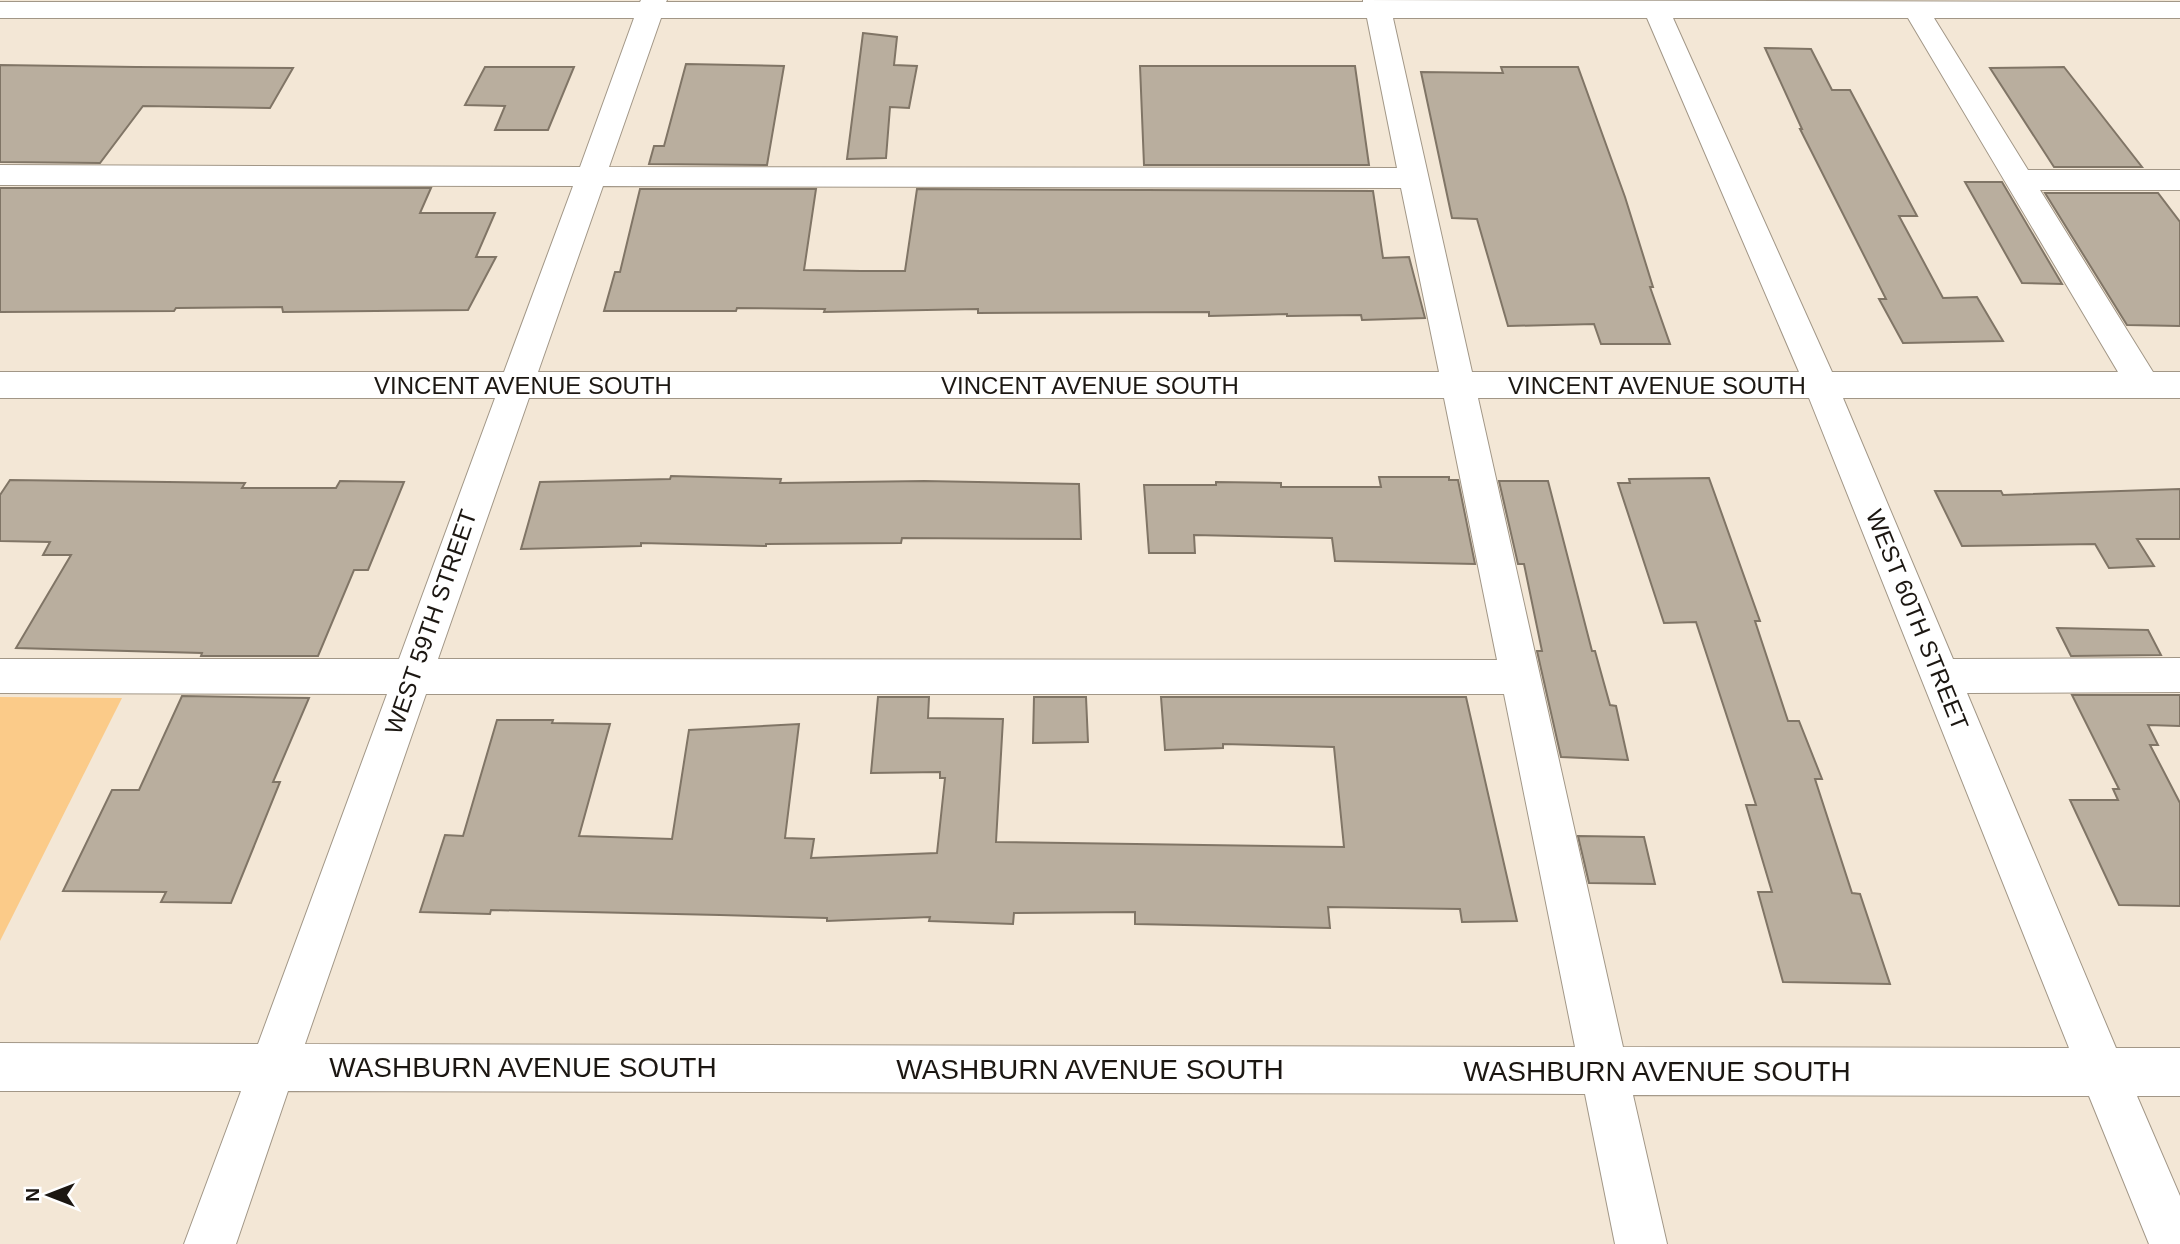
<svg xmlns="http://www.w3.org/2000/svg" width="2180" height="1244" font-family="Arial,sans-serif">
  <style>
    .green { fill: #fbcb89 }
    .building { fill: #b9ae9e; stroke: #807566; stroke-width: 2 }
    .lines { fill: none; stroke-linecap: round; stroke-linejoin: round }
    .minor-casing { stroke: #a29787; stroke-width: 2 }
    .minor { fill: #fff; fill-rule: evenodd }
    .labels { text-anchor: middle; stroke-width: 6; stroke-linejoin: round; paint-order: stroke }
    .street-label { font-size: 24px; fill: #1c1712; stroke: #fff }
    .near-street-label { font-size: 28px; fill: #1c1712; stroke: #fff }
  </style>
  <rect width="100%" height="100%" fill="#f3e7d6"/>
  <polygon class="green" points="0,697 122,698 0,941"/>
  <g class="building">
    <polygon points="863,33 897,37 894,65 917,66 909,108 890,107 886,158 847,159"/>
    <polygon points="1765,48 1811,49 1832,90 1850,90 1917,216 1899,216 1943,298 1977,297 2003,341 1903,343 1879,299 1886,299 1800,129 1802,129"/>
    <polygon points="686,64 784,66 767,165 649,164 654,146 664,146"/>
    <polygon points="0,65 136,67 293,68 270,108 143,106 100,163 0,162"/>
    <polygon points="1140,66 1355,66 1369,165 1144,165"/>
    <polygon points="485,67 574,67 548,130 495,130 505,106 465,105"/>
    <polygon points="1501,67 1578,67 1625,197 1653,287 1650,287 1670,344 1601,344 1594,324 1508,326 1477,219 1452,218 1421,72 1503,73"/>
    <polygon points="2064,67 2142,167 2054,167 1990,68"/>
    <polygon points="1965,182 2002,182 2062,284 2022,283"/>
    <polygon points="0,188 431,188 420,213 495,213 476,257 496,257 468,310 283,312 282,307 176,308 174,311 0,312"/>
    <polygon points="640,189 816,189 804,270 861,271 905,271 917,189 1373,191 1383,258 1409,257 1425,318 1362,320 1361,315 1287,316 1287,314 1209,316 1209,312 978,313 978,309 824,312 825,309 737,308 736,311 604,311 615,272 620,272"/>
    <polygon points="2045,193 2158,193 2180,222 2180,326 2127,325"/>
    <polygon points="671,476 781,479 780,483 924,481 1079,484 1081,539 902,538 901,543 766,544 766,546 641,543 641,546 521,549 540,482 670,479"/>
    <polygon points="1379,477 1449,477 1449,480 1458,480 1475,564 1335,561 1332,538 1194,535 1195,553 1149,553 1144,485 1216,485 1216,482 1281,483 1281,487 1381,487"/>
    <polygon points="1709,478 1760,621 1755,621 1788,721 1799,721 1822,779 1815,779 1852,893 1860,894 1890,984 1783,982 1758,892 1772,892 1746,805 1756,805 1696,622 1664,623 1618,483 1630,483 1629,479"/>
    <polygon points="10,480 245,483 242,488 336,488 340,481 404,482 368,570 354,570 318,656 201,656 202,653 16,648 71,555 43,555 50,542 0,541 0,495"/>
    <polygon points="1499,481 1548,481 1592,651 1595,651 1610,705 1616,706 1628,760 1561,757 1537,651 1542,651 1524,564 1518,564"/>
    <polygon points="2180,489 2180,539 2137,539 2154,566 2109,568 2095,544 1962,546 1935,491 2001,491 2003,495"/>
    <polygon points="2057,628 2148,630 2161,655 2071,656"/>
    <polygon points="2072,695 2180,695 2180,726 2148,725 2158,745 2150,745 2180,803 2180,906 2119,905 2070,800 2118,800 2113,789 2119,789"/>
    <polygon points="182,696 309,698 273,782 280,782 231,903 161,902 166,892 63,891 112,790 139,790"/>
    <polygon points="878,697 929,697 928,718 1003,719 996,842 1344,847 1334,747 1223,744 1223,748 1165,750 1161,697 1466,697 1517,921 1462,922 1460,909 1328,907 1330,928 1135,924 1135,912 1014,913 1013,924 929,921 930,917 827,921 827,918 720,915 491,910 490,914 420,912 445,835 463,836 497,720 553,720 552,723 610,724 579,836 672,839 689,730 799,724 785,838 814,839 811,858 937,853 945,778 940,778 940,772 871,773"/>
    <polygon points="1034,697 1086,697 1088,742 1033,743"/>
    <polygon points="1578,836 1644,837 1655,884 1589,883"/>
  </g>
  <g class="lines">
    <defs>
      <path id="minor" d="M 641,0 L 667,0 L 666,2 L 1363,2 L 1363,0 L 2180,2 L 2180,18 L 1934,18 L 2028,170 L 2180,170 L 2180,190 L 2040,190 L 2153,372 L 2180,372 L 2180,398 L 1843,398 L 1953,659 L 2180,658 L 2180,692 L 1967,693 L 2116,1048 L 2180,1048 L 2180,1096 L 2137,1096 L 2180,1196 L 2180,1244 L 2149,1244 L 2089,1096 L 1633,1095 L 1667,1244 L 1615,1244 L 1585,1094 L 288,1091 L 236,1244 L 184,1244 L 241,1091 L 0,1091 L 0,1043 L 258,1044 L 387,694 L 0,693 L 0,659 L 399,659 L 495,398 L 0,398 L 0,372 L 504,372 L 573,186 L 0,185 L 0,165 L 580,167 L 634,18 L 0,18 L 0,2 L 640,2 ZM 661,18 L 1367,18 L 1397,168 L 609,167 ZM 1393,18 L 1647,18 L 1799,372 L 1472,372 ZM 1673,18 L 1908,18 L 2118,372 L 1832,372 ZM 603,186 L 1401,188 L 1439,372 L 538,372 ZM 529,398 L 1444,398 L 1497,660 L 438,659 ZM 1478,398 L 1809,398 L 2069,1048 L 1623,1047 ZM 426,694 L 1504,694 L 1575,1047 L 305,1044 Z"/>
    </defs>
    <use href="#minor" class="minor-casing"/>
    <use href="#minor" class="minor"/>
  </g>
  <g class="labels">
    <g class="street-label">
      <text x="523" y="394">VINCENT AVENUE SOUTH</text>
      <text x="1090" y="394">VINCENT AVENUE SOUTH</text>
      <text x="1657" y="394">VINCENT AVENUE SOUTH</text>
      <text transform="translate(1917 620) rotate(68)" y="8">WEST 60TH STREET</text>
      <text transform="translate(431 622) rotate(-71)" y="8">WEST 59TH STREET</text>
    </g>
    <g class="near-street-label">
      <text x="523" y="1077">WASHBURN AVENUE SOUTH</text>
      <text x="1090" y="1079">WASHBURN AVENUE SOUTH</text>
      <text x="1657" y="1081">WASHBURN AVENUE SOUTH</text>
    </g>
  </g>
  <g transform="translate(49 1195) rotate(270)" stroke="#ffffff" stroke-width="5" paint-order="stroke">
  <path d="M0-5L12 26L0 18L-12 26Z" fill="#1c1712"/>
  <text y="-10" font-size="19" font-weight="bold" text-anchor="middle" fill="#1c1712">N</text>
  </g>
</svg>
